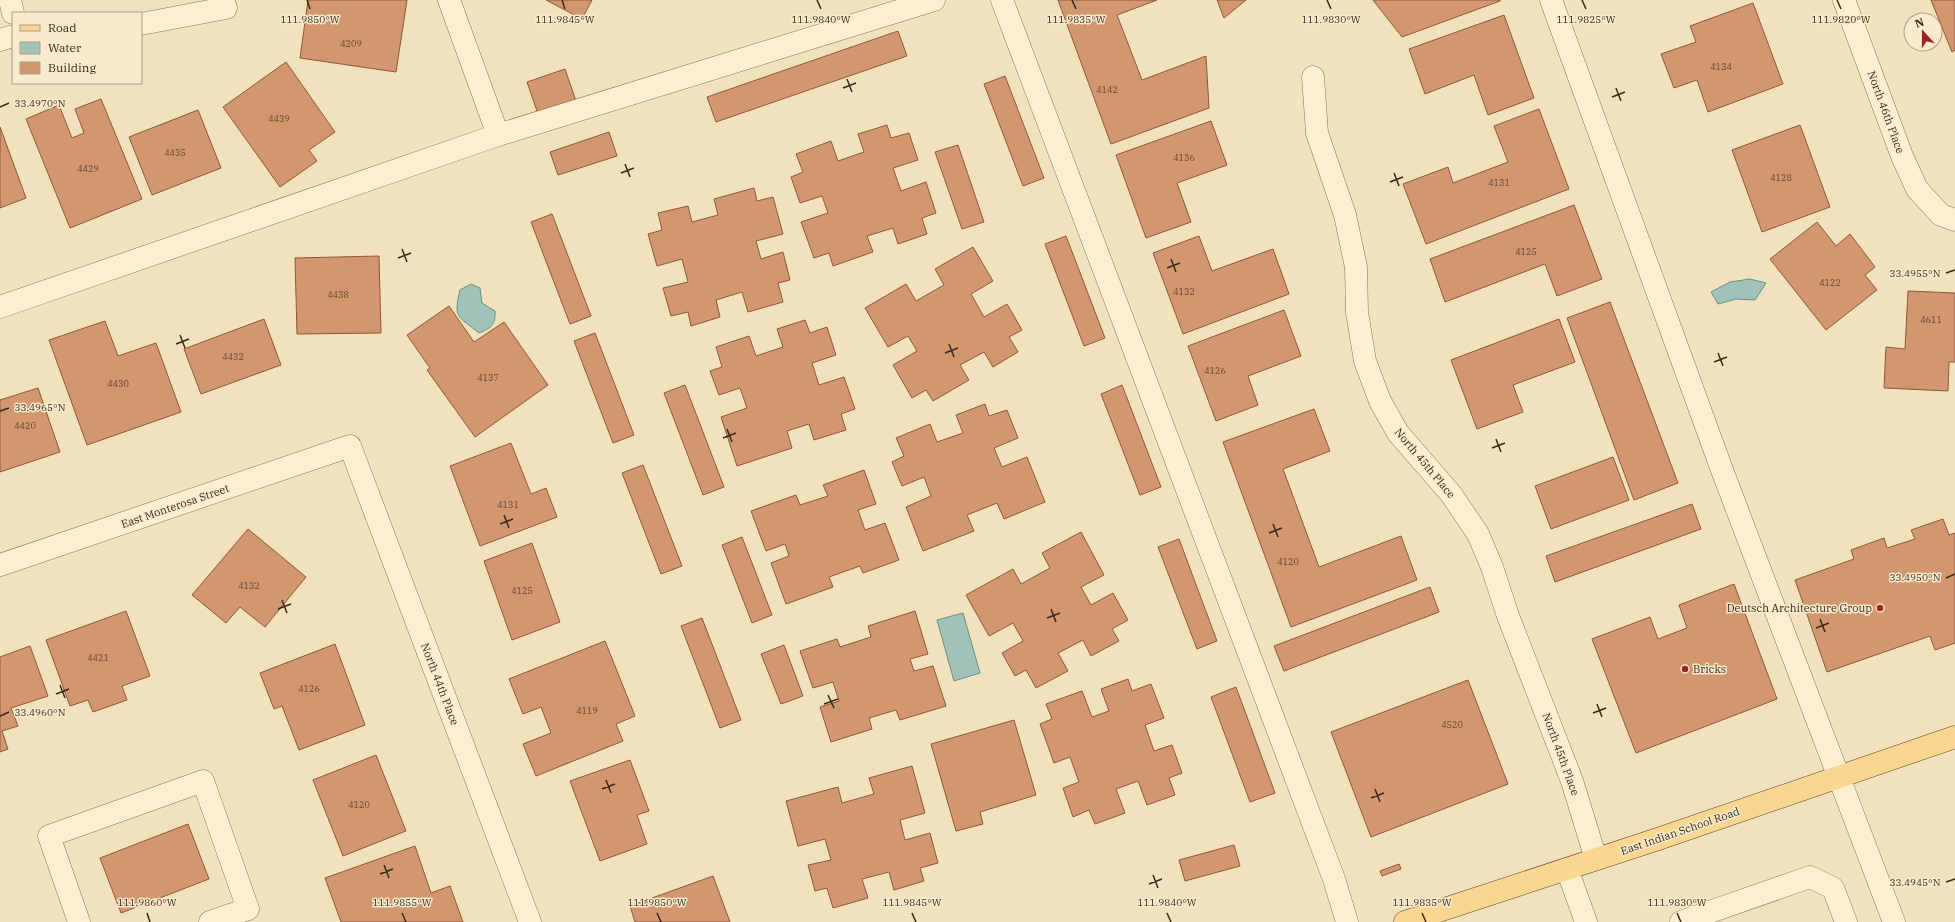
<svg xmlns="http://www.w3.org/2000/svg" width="1955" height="922" font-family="'IBM Plex Serif',serif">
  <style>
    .water { fill: #a1c2b8; stroke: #689186 }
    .building { fill: #d3976f; stroke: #8c5838 }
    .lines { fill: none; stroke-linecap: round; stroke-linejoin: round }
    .minor-casing { stroke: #8b7155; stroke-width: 23 }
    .major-casing { stroke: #583e2a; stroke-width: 23 }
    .minor { stroke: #fceed1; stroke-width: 22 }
    .major { stroke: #f9d790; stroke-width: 22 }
    .ticks { fill: none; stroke: #39291b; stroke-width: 1.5 }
    .poi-dot { fill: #9f2022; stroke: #f8ebcd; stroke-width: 1.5 }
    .labels { text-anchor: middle; stroke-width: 3; stroke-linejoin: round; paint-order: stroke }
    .number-label { font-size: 9px; fill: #604430 }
    .street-label { font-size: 11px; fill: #39291b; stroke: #f8ebcd }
    .poi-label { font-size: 11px; fill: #39291b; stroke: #f8ebcd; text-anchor: end }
    .ticks-label { font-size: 10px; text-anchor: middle; fill: #39291b; stroke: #f8ebcd; stroke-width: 3; stroke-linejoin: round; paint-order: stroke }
  </style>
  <rect width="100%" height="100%" fill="#f1e1bd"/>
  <g class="water">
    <polygon points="1750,279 1766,283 1755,300 1736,299 1718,304 1711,292 1730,282"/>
    <path d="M 471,284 L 480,288 L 482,303 L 495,311 C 496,325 491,328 479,333 C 458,316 453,318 460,290 Z"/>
    <polygon points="963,613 980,673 954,681 937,620"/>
  </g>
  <g class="building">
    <polygon points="308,0 407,0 396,72 300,58"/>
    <polygon points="546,0 592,0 582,19"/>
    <polygon points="1058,0 1157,0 1117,15 1142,80 1206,56 1209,108 1111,144"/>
    <polygon points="1217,0 1246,0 1224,18"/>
    <polygon points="1373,0 1500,0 1500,1 1402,37"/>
    <polygon points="1931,0 1955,0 1955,50 1952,52"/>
    <polygon points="1753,3 1783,84 1708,112 1697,80 1674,88 1661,54 1696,42 1690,26"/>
    <polygon points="1504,15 1534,98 1488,115 1474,75 1425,94 1409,49"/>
    <polygon points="898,31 907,56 716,122 707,97"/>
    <polygon points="286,62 335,132 309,150 317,161 280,187 223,107"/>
    <polygon points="565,69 576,101 538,114 527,82"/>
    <polygon points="1005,76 1044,178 1023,186 984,84"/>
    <polygon points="101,99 142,199 70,228 26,119 59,105 72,138 84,133 75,109"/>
    <polygon points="1539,109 1569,189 1426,244 1403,184 1448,167 1453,183 1508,162 1494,126"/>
    <polygon points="198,110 221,168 152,195 129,137"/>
    <polygon points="1211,121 1227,165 1177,183 1191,222 1146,238 1116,155"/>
    <polygon points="887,125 891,138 909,133 918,160 893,168 901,191 926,182 936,213 922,218 927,234 898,244 893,228 867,236 873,252 833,266 829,253 814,258 801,222 828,213 822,196 800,203 791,177 803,172 796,154 831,141 838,161 864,152 858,134"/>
    <polygon points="1800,125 1830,207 1762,232 1732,150"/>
    <polygon points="0,127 26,198 0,208"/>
    <polygon points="609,132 617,156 558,175 550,152"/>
    <polygon points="958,145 984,222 962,229 935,152"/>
    <polygon points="754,188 757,201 773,197 783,234 756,241 761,259 783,252 790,280 778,283 783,302 748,312 742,292 716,300 720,317 691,326 688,312 671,316 663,288 688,282 682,259 657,266 648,234 662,230 658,213 688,206 692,222 718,215 714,199"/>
    <polygon points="1574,205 1602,279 1557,296 1545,264 1445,302 1430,259"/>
    <polygon points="552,214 591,316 570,324 531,222"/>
    <polygon points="1817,222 1836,246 1850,234 1875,267 1865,275 1877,290 1826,330 1770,259"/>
    <polygon points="1066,236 1105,338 1084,346 1045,244"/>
    <polygon points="1199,236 1212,271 1273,249 1289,294 1183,334 1153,253"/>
    <polygon points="973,247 993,281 971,294 984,317 1007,304 1022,330 1009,337 1018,352 993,367 984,352 960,365 969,380 933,401 926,390 912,398 893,365 917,351 908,336 888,347 865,308 906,284 916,301 944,285 935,269"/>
    <polygon points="379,256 381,333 297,334 295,258"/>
    <polygon points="1908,291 1955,293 1955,362 1949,362 1948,391 1884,388 1886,347 1905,349"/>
    <polygon points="1610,302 1678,483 1634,500 1567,318"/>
    <polygon points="449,306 474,342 504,322 548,385 475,437 427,370 430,368 407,335"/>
    <polygon points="1284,310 1301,356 1248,376 1258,405 1216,421 1188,346"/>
    <polygon points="264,319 281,365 201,394 184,349"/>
    <polygon points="1559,319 1575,362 1513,385 1523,412 1477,429 1451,360"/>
    <polygon points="805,320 810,333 827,327 836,355 812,363 819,385 844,377 855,409 841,414 846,430 814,440 809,424 787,431 792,448 737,466 721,417 747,408 740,388 719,395 710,371 722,367 716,347 749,336 756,356 783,347 777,329"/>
    <polygon points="105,321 118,356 156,343 181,412 87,445 49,340"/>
    <polygon points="595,333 634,435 613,443 574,341"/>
    <polygon points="685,385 724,487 703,495 664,393"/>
    <polygon points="1122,385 1161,487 1140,495 1101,394"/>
    <polygon points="38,388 60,452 0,472 0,400"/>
    <polygon points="985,404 989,416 1007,410 1018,438 994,448 1002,467 1027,457 1045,502 1004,519 997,503 967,515 974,531 923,551 906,507 931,496 924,477 902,486 892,462 904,456 896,438 930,424 937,442 963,433 956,415"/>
    <polygon points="1314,409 1330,451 1283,469 1319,567 1401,536 1417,580 1291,627 1223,442"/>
    <polygon points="511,443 531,494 546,488 557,517 480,546 450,466"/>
    <polygon points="1613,457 1629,500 1551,529 1535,486"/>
    <polygon points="643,465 682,566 661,574 622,473"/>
    <polygon points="864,470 876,504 858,510 865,530 885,523 899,560 863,573 860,566 829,577 833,587 786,604 771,563 789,556 785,544 766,551 751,511 796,495 800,505 828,496 823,485"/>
    <polygon points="1692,504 1701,529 1555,582 1546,556"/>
    <polygon points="1943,519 1949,535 1955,533 1955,643 1935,650 1930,636 1827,672 1795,580 1854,559 1851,550 1884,538 1887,548 1915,539 1911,530"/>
    <polygon points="248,529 306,577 265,627 240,607 226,623 192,595"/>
    <polygon points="1081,532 1104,575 1081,587 1091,605 1113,593 1128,620 1112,629 1119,641 1091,656 1083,640 1058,653 1068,671 1036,688 1026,670 1015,676 1002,653 1023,641 1013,623 989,636 966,595 1013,569 1021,584 1050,568 1042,553"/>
    <polygon points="742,537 772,615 752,623 722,545"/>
    <polygon points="1179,539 1217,641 1197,649 1158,547"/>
    <polygon points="532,543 560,622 512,640 484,561"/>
    <polygon points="1734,584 1777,699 1636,753 1592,639 1650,617 1658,639 1687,628 1679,605"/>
    <polygon points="1430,587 1439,612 1284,671 1274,646"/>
    <polygon points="126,611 150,676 122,686 127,700 93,712 88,700 70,706 46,640"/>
    <polygon points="915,611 928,654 910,659 914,671 933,666 946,706 900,720 896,710 869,718 872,729 831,742 820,707 839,701 833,682 813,688 800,651 837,639 840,647 871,637 868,626"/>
    <polygon points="702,618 741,720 720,728 681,626"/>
    <polygon points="605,641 635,716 616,724 623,741 536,776 523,744 551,733 541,707 523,714 509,679"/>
    <polygon points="335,644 365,725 299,750 282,706 274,709 260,673"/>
    <polygon points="784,645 803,696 781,704 761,654"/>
    <polygon points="30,646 48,696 11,708 18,726 2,731 8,749 0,752 0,657"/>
    <polygon points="1128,679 1132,691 1151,684 1164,718 1145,725 1154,751 1172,745 1182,773 1169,778 1175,795 1147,805 1138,781 1116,789 1125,813 1095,824 1089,810 1073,817 1063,788 1079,782 1070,757 1054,763 1040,724 1052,719 1046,704 1082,691 1092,717 1109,711 1101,689"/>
    <polygon points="1468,680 1508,784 1371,837 1331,732"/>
    <polygon points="1236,687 1275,793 1250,802 1211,697"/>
    <polygon points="1014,720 1036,795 980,812 983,824 956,831 931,744"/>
    <polygon points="376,755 406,831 343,856 313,780"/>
    <polygon points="630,760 649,811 637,815 647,844 600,861 570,781"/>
    <polygon points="912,766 925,813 900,820 905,840 930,833 938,863 920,868 924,881 894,890 889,872 862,879 868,898 833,908 827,888 815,891 808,865 831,860 825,839 798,846 786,801 838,787 842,803 874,794 869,778"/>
    <polygon points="188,824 209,879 121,913 100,858"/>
    <polygon points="1234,845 1240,866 1185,881 1179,860"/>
    <polygon points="415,846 431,893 450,886 463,922 341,922 325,878"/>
    <polygon points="1399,864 1401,869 1382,876 1380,871"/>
    <polygon points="713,876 730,922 635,922 630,906"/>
  </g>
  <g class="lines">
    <defs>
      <g id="minor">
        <polyline points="10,0 13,13"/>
        <polyline points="449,0 498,135"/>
        <polyline points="1002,0 1334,879 1347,922"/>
        <polyline points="1551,0 1722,470 1894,922"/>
        <polyline points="1844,0 1902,156 1917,189 1941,215 1955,220"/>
        <polyline points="141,24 226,8 223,0"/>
        <polyline points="0,40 13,36"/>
        <polyline points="1313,77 1317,133 1345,215 1356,267 1357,312 1365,361 1380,401 1398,433 1451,494 1478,534 1492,567 1508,616 1572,781 1596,859"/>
        <polyline points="0,307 498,135 934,0"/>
        <polyline points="0,565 350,446 530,922"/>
        <polyline points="1567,869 1586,922"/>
        <polyline points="79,922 49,836 203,781 248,909 210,922"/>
        <polyline points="1681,922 1810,877 1833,888 1846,922"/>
      </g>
      <polyline id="major" points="1405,922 1658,839 1955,737"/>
    </defs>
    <use href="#minor" class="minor-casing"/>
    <use href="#major" class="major-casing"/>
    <use href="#minor" class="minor"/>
    <use href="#major" class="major"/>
  </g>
  <path class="ticks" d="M 307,0 L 310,9M 562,0 L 565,9M 817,0 L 821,9M 1072,0 L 1076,9M 1327,0 L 1331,9M 1582,0 L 1586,9M 1837,0 L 1841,9M 847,79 L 852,92M 843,88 L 856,83M 1616,88 L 1621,101M 1612,97 L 1625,92M 0,107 L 9,103M 625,164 L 630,177M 621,173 L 634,168M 1394,173 L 1399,186M 1390,182 L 1403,177M 402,249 L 407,262M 398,258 L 411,253M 1171,259 L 1176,272M 1167,268 L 1180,263M 1946,273 L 1955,270M 180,335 L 185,348M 176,344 L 189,339M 949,344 L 954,357M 945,353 L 958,348M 1718,353 L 1723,366M 1714,362 L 1727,357M 0,411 L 9,408M 727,429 L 732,442M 723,438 L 736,433M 1496,439 L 1501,452M 1492,448 L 1505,443M 504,515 L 509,528M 500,524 L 513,519M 1273,524 L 1278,537M 1269,533 L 1282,528M 1946,578 L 1955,574M 282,600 L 287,613M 278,609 L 291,604M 1051,609 L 1056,622M 1047,618 L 1060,613M 1820,619 L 1825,632M 1816,628 L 1829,623M 60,685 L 65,698M 56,694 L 69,689M 828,695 L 834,708M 824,704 L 838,699M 1597,704 L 1602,717M 1593,713 L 1606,708M 0,716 L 9,712M 606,780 L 611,793M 602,789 L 615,784M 1375,789 L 1380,802M 1371,798 L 1384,793M 384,865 L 389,878M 380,874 L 393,869M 1153,875 L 1158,888M 1946,882 L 1955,879M 1149,884 L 1162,879M 147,913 L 150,922M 402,913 L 406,922M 657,913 L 661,922M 912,913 L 916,922M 1167,913 L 1171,922M 1422,913 L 1426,922M 1677,913 L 1681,922"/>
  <g class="poi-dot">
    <circle cx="1880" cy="608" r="4"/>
    <circle cx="1685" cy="669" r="4"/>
  </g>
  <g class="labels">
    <g class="number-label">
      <text x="351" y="47">4209</text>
      <text x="1721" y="70">4134</text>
      <text x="1107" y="93">4142</text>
      <text x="279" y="122">4439</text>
      <text x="175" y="156">4435</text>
      <text x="1184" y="161">4136</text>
      <text x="88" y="172">4429</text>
      <text x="1781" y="181">4128</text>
      <text x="1499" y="186">4131</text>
      <text x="1526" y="255">4125</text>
      <text x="1830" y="286">4122</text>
      <text x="1184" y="295">4132</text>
      <text x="338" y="298">4438</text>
      <text x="1931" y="323">4611</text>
      <text x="233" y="360">4432</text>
      <text x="1215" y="374">4126</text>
      <text x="488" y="381">4137</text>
      <text x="118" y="387">4430</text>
      <text x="25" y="429">4420</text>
      <text x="508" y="508">4131</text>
      <text x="1288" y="565">4120</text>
      <text x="249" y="589">4132</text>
      <text x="522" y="594">4125</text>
      <text x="98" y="661">4421</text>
      <text x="309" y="692">4126</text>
      <text x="587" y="714">4119</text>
      <text x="1452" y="728">4520</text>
      <text x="359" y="808">4120</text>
    </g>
    <g class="street-label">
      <text transform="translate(1886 112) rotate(70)" y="4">North 46th Place</text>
      <text transform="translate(1425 463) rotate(50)" y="4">North 45th Place</text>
      <text transform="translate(175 506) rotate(-19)" y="4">East Monterosa Street</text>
      <text transform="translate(440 684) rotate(69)" y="4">North 44th Place</text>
      <text transform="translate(1561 754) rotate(70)" y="4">North 45th Place</text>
      <text transform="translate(1680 831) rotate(-19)" y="4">East Indian School Road</text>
    </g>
    <g class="poi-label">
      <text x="1872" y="612">Deutsch Architecture Group</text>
      <text x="1693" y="673" text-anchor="start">Bricks</text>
    </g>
  </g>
  <g class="ticks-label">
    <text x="310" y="23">111.9850°W</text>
    <text x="565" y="23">111.9845°W</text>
    <text x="821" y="23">111.9840°W</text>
    <text x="1076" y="23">111.9835°W</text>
    <text x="1331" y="23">111.9830°W</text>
    <text x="1586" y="23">111.9825°W</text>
    <text x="1841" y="23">111.9820°W</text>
    <text x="40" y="107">33.4970°N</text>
    <text x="1915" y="277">33.4955°N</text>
    <text x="40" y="411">33.4965°N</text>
    <text x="1915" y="581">33.4950°N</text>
    <text x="40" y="716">33.4960°N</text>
    <text x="1915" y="886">33.4945°N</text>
    <text x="147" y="906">111.9860°W</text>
    <text x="402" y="906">111.9855°W</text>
    <text x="657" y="906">111.9850°W</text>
    <text x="912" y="906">111.9845°W</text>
    <text x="1167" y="906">111.9840°W</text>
    <text x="1422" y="906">111.9835°W</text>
    <text x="1677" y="906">111.9830°W</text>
  </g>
  <rect x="12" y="12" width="130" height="72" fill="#f8ebcd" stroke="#ac9d86"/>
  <rect x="20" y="25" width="20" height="6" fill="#f9d790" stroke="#ac9d86"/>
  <text x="48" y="32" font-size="12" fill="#39291b">Road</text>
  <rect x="20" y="42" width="20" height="12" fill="#a1c2b8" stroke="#ac9d86"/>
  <text x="48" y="52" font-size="12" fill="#39291b">Water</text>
  <rect x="20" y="62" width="20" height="12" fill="#d3976f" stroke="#ac9d86"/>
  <text x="48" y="72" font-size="12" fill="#39291b">Building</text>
  <g transform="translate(1923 32) rotate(339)"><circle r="19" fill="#f8ebcd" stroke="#ac9d86"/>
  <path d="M0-3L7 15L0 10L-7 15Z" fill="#9f2022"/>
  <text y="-6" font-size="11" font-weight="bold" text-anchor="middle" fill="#39291b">N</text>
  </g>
</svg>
